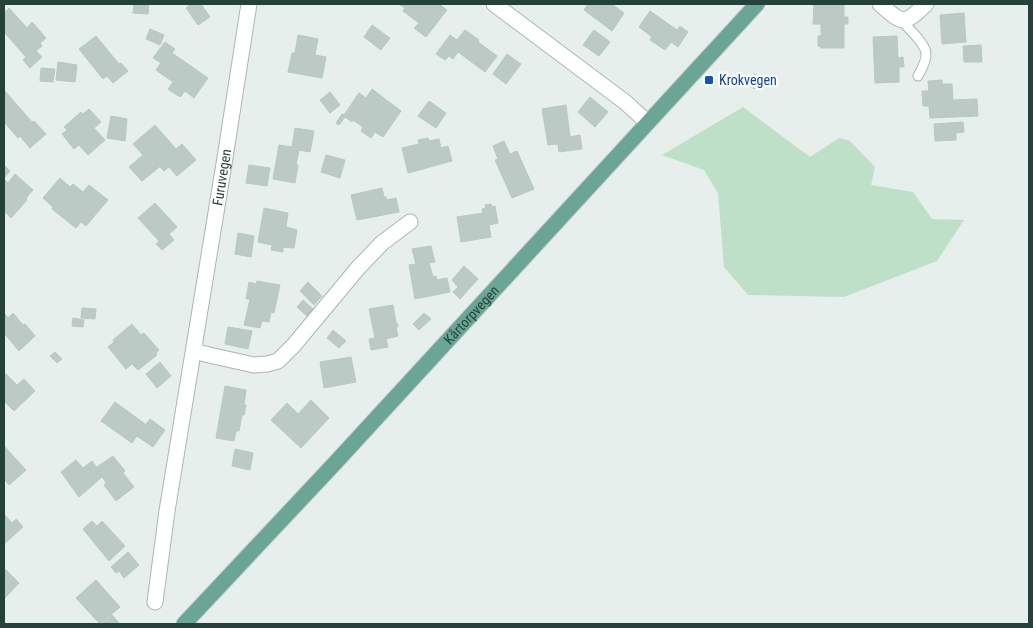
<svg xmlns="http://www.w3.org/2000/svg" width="1033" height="628" font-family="'Roboto Condensed',sans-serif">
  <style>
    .green { fill: #bfe0c8 }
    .building { fill: #bbcac4; stroke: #b8c9c2 }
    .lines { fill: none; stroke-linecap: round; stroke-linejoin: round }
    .lane-casing { stroke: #a8b8b2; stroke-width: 11 }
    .street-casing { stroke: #a8b8b2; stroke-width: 17 }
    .primary-casing { stroke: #c2cac8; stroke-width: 17 }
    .lane { stroke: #fff; stroke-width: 9 }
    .street { stroke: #fff; stroke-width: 15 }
    .primary { stroke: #6aa596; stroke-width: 15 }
    .transit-dot { fill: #1a4fb4; stroke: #f7fbf9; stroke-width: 2 }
    .labels { text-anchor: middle; stroke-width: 5; stroke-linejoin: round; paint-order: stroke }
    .transit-label { font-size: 14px; fill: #164399; stroke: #f7fbf9; text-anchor: start }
    .street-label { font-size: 14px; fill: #24423a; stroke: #f7fbf9 }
  </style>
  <rect width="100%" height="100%" fill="#e6efeb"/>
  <polygon class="green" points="743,107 810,157 839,138 850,141 875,167 871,185 913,192 932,219 964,220 937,261 844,297 748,295 724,267 718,193 704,170 662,155"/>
  <g class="building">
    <polygon points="134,4 149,4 148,14 133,13"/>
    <polygon points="188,4 201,4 210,17 198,25 186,8 189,6"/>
    <polygon points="399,4 439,4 447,10 426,37 414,28 419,23 403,11 405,8"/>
    <polygon points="588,4 614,4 613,5 624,13 612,31 584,10"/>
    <polygon points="814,4 844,4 844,17 848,17 848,24 844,24 844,48 821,48 821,47 818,46 818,36 821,36 821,24 813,24"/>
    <polygon points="9,8 27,28 32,22 46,38 40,43 42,46 36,51 42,57 30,68 23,60 26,57 4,32 4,13"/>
    <polygon points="650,11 677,30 680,26 688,32 678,47 671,42 665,50 650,40 652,37 639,27"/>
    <polygon points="964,13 966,42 942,44 940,15"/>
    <polygon points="372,25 390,38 381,50 364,37"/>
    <polygon points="150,29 164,35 160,45 146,39"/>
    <polygon points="465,30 479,40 478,42 497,56 485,72 458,52 453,59 449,56 445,60 436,54 450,35 457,40"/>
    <polygon points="594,30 610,42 599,56 583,45"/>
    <polygon points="298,35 318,39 315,55 326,57 322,78 288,72 292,53 295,53"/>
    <polygon points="96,36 119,64 121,63 128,71 113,83 107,76 103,79 79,49"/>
    <polygon points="897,36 898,58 903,57 904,67 899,67 899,82 875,83 873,37"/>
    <polygon points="165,42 175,49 172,53 208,78 194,98 185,91 180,97 168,89 173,82 156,70 161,63 153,58"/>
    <polygon points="981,45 982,62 964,62 963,46"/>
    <polygon points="507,54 521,64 506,84 493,74"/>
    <polygon points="58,62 77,65 75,82 56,80"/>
    <polygon points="41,68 55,69 53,82 40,81"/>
    <polygon points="754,74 761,78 754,89 747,84"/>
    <polygon points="942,80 942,84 952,84 953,100 977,99 978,116 930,118 929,106 923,106 922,91 929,91 928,81"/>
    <polygon points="372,89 401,111 383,137 375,132 371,138 361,131 363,127 353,120 352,122 345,117 339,125 336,123 342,114 344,115 359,93 366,98"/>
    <polygon points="4,90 32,122 34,121 46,134 30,148 20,136 18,138 4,122"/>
    <polygon points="330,92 340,105 330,113 320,100"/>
    <polygon points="590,97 608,112 595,127 578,112"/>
    <polygon points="429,101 446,113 436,128 418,116"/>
    <polygon points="566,105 570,137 580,135 582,149 559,152 558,144 548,145 542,109"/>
    <polygon points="89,109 101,122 94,128 105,140 88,155 79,145 74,149 62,134 67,130 64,127 81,112 83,114"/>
    <polygon points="111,116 127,119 125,141 107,138"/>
    <polygon points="963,122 964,132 956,133 956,140 935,141 934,124"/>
    <polygon points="155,125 176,149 173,156 142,181 129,167 143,155 133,144"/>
    <polygon points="295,128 314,131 310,152 299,150 296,165 298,165 295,183 273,179 279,145 292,147"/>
    <polygon points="428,138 429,141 439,139 441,148 448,146 452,161 408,173 402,148 419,144 418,140"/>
    <polygon points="504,141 510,154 517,151 534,189 512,198 495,160 498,159 493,146"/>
    <polygon points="182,144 196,160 177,176 169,167 164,171 160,167 173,156 176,149"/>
    <polygon points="326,155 345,160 340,178 321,172"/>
    <polygon points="4,165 10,171 4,178"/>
    <polygon points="249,165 270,168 267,186 246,183"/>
    <polygon points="15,174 33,190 26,198 27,200 11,218 4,211 4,179 8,183"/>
    <polygon points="60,178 70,187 73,184 83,192 89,185 108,200 86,226 81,222 76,228 52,209 53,207 43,198"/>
    <polygon points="382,188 384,197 386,197 387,200 396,198 399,212 357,220 351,195"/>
    <polygon points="155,203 177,227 169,234 174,240 162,250 156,244 159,241 138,218"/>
    <polygon points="491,204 492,207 495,206 498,223 489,225 491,237 461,242 457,217 483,213 482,209 486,208 485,205"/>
    <polygon points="264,208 288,213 286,227 297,230 294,248 283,247 283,252 271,250 272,245 258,242"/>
    <polygon points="238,233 254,236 251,257 235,254"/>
    <polygon points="431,246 435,262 429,263 433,277 436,276 437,280 447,278 450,292 415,299 409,265 416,264 412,249"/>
    <polygon points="464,266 478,279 460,299 453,292 458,287 452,280"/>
    <polygon points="257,281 280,285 274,313 271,312 269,322 262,321 260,328 244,325 250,299 246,299 249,282 256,284"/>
    <polygon points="308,282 322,296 314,305 300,291"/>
    <polygon points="303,300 314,310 308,317 297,307"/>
    <polygon points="393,305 396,323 397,323 398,327 396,327 398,336 386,339 388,347 371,350 369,339 375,338 369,309"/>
    <polygon points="82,308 96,309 95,319 81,318"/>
    <polygon points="4,313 8,318 13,313 23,325 25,324 35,336 19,351 4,333"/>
    <polygon points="424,313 431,319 419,330 413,324"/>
    <polygon points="73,318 84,320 83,327 72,326"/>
    <polygon points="132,324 141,335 144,333 159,350 156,353 157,355 138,370 132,364 126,369 108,347 114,342 113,340"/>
    <polygon points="228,327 252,331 248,349 225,344"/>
    <polygon points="333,330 346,341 339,348 327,338"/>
    <polygon points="55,352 62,359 57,363 50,356"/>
    <polygon points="351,357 356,382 324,388 320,362"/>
    <polygon points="160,362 171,376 157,388 146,374"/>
    <polygon points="6,374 17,385 24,379 35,391 14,411 4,401 4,376"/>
    <polygon points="225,386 246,390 244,405 246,405 244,415 242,415 239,431 236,431 234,441 216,438"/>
    <polygon points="311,400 329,418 301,448 271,420 287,403 298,414"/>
    <polygon points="115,402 145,424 132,443 101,421"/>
    <polygon points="150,419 165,430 153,447 137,436"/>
    <polygon points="4,446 26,470 9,485 4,479"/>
    <polygon points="235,449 253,453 250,470 232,466"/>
    <polygon points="113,456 125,471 123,473 134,487 116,501 104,485 106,483 97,467"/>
    <polygon points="76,460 83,468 92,461 98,469 102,477 79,497 61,472"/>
    <polygon points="4,514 12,523 16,519 23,527 4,544"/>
    <polygon points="92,521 97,526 102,521 125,546 109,561 83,529"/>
    <polygon points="128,552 139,565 124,578 119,571 116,573 111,567"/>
    <polygon points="4,568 19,583 4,599"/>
    <polygon points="96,580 120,607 100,624 76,598"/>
    <polygon points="112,615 120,624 102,624"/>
  </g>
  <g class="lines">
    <defs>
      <path id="lane" d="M 901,20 C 908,28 925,43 926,53 C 927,61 921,70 918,76"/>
      <g id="street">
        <polyline points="494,4 625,102 647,122"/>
        <path d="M 880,4 C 903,24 903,26 926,4"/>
        <polyline points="194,351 209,355 254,365 267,364 278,361 294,345 358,268 382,243 410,222"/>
        <path id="s1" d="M 155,602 L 167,511 L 224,164 L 249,4"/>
      </g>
      <g id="primary">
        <path id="s2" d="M 184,624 L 336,462 L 757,4"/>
      </g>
    </defs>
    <use href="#lane" class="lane-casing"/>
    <use href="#street" class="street-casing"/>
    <use href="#primary" class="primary-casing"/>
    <use href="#lane" class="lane"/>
    <use href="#street" class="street"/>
    <use href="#primary" class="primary"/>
  </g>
  <rect class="transit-dot" x="704" y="75" width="10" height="10" rx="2.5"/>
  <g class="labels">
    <g class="transit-label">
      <text x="719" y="85">Krokvegen</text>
    </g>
    <g class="street-label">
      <text dy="5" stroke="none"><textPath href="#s1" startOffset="430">Furuvegen</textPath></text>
      <text dy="5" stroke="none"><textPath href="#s2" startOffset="422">Kårtorpvegen</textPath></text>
    </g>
  </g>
  <rect width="1033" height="628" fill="none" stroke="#24423a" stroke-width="10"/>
</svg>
